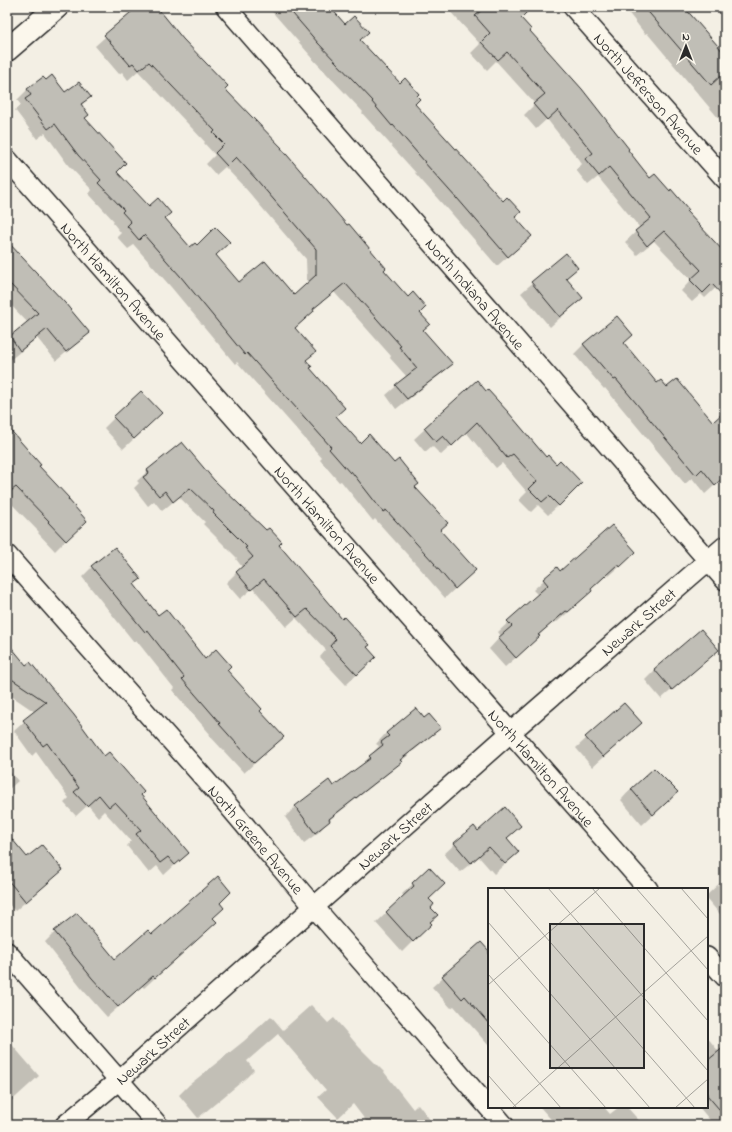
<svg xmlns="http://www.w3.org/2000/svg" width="732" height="1132" font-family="'Indie Flower',sans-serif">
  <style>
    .shadow { fill: #0003 }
    .building { fill: #c0beb6; stroke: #2b2b2b }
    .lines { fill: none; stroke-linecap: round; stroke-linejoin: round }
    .street-casing { stroke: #2b2b2b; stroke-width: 22 }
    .secondary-casing { stroke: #2b2b2b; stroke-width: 25 }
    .street { stroke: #fbf7ec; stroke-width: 19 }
    .secondary { stroke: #fbf7ec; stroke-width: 22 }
    .labels { text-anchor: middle; stroke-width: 3.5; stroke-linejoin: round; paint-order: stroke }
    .street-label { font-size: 16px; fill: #2b2b2b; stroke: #fbf7ec }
    .inset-road { fill: none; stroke: #a3a19a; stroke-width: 1 }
    .view { fill: #2b2b2b; fill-opacity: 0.15; stroke: #2b2b2b; stroke-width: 2 }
    .inset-edge { fill: none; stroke: #2b2b2b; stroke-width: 2 }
  </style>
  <rect width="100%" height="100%" fill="#f3efe4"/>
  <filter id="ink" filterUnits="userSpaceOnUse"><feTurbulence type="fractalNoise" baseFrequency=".025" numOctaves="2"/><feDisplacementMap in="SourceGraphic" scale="8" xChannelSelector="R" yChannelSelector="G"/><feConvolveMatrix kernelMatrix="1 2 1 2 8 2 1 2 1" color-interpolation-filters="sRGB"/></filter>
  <g filter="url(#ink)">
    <g class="shadow">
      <polygon points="139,7 156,7 223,89 419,313 422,330 451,364 441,374 396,409 386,395 407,377 390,358 391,356 334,292 312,310 313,311 295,328 309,369 335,417 359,445 414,487 447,523 439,531 475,570 445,598 425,575 425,574 375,519 373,521 341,481 339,482 320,460 322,458 237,362 235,364 171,287 134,245 128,249 117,237 121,233 113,223 114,221 89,194 92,190 68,165 45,133 37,139 15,110 21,105 17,100 27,90 43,78 65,93 89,97 81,106 84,119 116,172 149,207 164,219 190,249 215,255 239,284 294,297 307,285 306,259 246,189 225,167 216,175 206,164 215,155 204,143 205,142 138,71 128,80 122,72 119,74 95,46"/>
      <polygon points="268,7 328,7 514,218 520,246 497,266 447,208 446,208 415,173 416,173 362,113 363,112 308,54 309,54"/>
      <polygon points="430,7 438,7 433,11"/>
      <polygon points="446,7 510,7 650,179 686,213 725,254 725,279 705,298 701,294 692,302 681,291 691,280 654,241 637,255 625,242 640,228 598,177 588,185 576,170 582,164 547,119 536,129 524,115 535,104 496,61 487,70 471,53 480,44"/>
      <polygon points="624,7 684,7 725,56 725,126 647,33 645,34"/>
      <polygon points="7,240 9,243 8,244 89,333 56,361 37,338 10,360 7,355 7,340 28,323 7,301"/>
      <polygon points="566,254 577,268 565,279 582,298 550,327 521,293"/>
      <polygon points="584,344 623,344 657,384 667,389 713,423 725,412 725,476 705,494 692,478 685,484 605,388 604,389 574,354"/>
      <polygon points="477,381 571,494 548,515 538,505 531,512 519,500 527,492 502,463 496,468 466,432 441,455 432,446 425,452 414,439"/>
      <polygon points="114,418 150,424 123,449 104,428"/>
      <polygon points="7,427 38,466 67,499 75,531 55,551 38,533 39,532 7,499"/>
      <polygon points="148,471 213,481 278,545 375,657 346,685 320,657 326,650 296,618 286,627 253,588 240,599 226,583 242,567 236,559 237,558 203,524 205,522 179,497 162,511 154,501 148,506 134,488 139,483 137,481"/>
      <polygon points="625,562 609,576 608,574 590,590 591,591 581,601 557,622 555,620 538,636 528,647 505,667 489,649 501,636 498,632 538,595 533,590 544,580 560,572"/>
      <polygon points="92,567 140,579 134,585 158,617 205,660 226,670 259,711 272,747 244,773 209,735 210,734 172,690 174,688 136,640 134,642 82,577"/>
      <polygon points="7,644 104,758 140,795 188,853 164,875 157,866 149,873 127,846 131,841 104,811 98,817 88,805 76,816 64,803 69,798 36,752 32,756 14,731 35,712 7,693"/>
      <polygon points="718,650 661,699 645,680 655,670"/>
      <polygon points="624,704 630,733 592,767 576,748"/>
      <polygon points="416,710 423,719 439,728 429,738 400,762 390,772 328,821 319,832 304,843 285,817 295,807 329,782 333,788 360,767 379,746 376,744 386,733"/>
      <polygon points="725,713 725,721 721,717"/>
      <polygon points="7,768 18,781 7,791"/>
      <polygon points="631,789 666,803 642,825 621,800"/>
      <polygon points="520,826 506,839 507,862 494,874 479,857 460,872 444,854 455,844 478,832"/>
      <polygon points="7,838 27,859 62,870 15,911 7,902"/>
      <polygon points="725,878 725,920 707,899 707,895"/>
      <polygon points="413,884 428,899 430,908 429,922 420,934 402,952 376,923 404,896 402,894"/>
      <polygon points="219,903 212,918 216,922 144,988 142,986 107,1017 82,989 45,942 55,932 114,960 152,935"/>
      <polygon points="481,943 489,953 489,1046 454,1006 451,1008 432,987"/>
      <polygon points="311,1005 328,1023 334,1018 359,1047 384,1072 413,1109 418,1104 434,1125 369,1125 353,1104 338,1118 318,1097 326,1090 278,1034 247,1061 254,1070 245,1079 198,1118 179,1095 189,1085 244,1041 271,1016 283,1030"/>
      <polygon points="707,1037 719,1052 725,1048 725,1119 723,1117 714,1125 699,1107 707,1107"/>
      <polygon points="7,1039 39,1076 7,1105"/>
      <polygon points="540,1107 604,1107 610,1114 619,1107 627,1107 642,1124 641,1125 556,1125"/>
    </g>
    <g class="building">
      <polygon points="137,7 157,7 183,39 228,86 225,89 282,148 281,148 347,225 349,224 386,268 384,270 408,297 413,292 426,307 420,313 430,324 423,330 453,364 407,399 395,385 417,368 399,347 401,346 345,283 313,309 314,311 295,328 316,352 306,360 312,367 310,368 345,408 336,416 360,443 369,434 394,463 399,459 419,484 415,487 448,523 440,530 476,570 455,589 434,564 435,564 386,510 383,512 351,471 350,473 329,449 331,447 247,353 245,355 181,277 144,235 139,240 127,226 131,222 122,212 124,210 98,183 101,180 78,155 55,124 48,129 25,99 31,95 27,89 43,77 46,80 52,75 65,92 79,82 91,97 81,104 89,115 85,118 126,163 117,172 149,206 158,198 171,213 165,218 190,247 195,243 197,245 215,227 230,242 216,255 239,282 265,261 294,295 316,275 316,249 256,179 236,157 227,166 215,153 224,144 213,133 215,131 149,62 139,70 133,63 130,65 104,35"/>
      <polygon points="287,7 330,7 345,24 354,16 369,32 360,40 400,83 405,78 419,94 417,96 420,99 415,104 503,201 507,197 521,212 515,217 532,236 508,257 457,198 457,199 424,162 425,162 393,125 392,126 372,102 373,101 318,43"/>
      <polygon points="485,7 532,7 521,18 531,29 530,31 582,89 629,149 628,150 650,178 655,174 670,191 671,189 689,210 687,212 725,253 725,298 712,284 703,293 690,280 701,270 664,231 647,246 635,231 651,218 609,167 599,176 585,159 593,153 558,110 547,120 533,104 545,94 507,52 498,60 481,42 490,33 475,16"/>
      <polygon points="644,7 684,7 725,54 725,72 711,85"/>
      <polygon points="7,241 65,303 90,333 66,352 47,329 20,351 10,336 38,313 7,281"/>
      <polygon points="566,253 578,268 566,278 583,298 560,317 531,282"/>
      <polygon points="617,316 633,335 624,343 657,383 661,380 667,387 677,379 713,422 725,411 725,476 715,485 702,469 696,475 616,379 614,380 583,344"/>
      <polygon points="477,380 486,391 488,390 508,412 546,457 548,455 556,464 560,460 582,483 559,506 549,496 542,502 529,489 537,481 513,454 507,458 477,422 452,446 443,436 436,442 424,428"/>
      <polygon points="141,391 162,413 134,439 113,417"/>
      <polygon points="7,426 41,465 39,466 69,498 68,499 87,521 66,541 48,522 49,521 16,487 7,494"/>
      <polygon points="182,442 214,480 266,530 269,528 282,542 279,545 342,619 344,617 370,645 367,647 376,657 357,675 330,646 336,639 307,609 297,617 264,579 251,590 236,572 253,557 245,548 247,547 213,513 214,511 190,488 173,502 165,491 159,496 143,477 149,473 147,470"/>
      <polygon points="612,525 636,552 620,567 618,564 591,589 592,591 568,612 566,611 538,635 540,636 516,658 498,638 512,626 507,621 548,585 543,579 557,567 560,571"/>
      <polygon points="115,547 141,579 134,584 158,615 166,609 205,659 216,649 231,666 227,670 262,709 260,711 284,737 254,763 219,724 220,723 182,679 184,677 147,630 145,632 91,566"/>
      <polygon points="701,629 719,650 672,690 654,669"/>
      <polygon points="7,642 26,665 30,662 74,715 104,756 109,752 144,792 141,795 189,853 175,865 168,857 160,863 136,834 141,830 115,802 109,807 99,795 87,806 74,792 79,788 47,743 43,746 23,720 46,702 7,676"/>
      <polygon points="624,703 642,723 603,757 585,737"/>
      <polygon points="416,708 424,718 429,714 441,728 400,760 402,762 329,819 330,821 315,833 295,806 329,780 333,786 371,758 369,756 383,745 381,742 389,736 386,733"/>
      <polygon points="654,768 678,792 653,815 631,789"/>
      <polygon points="505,807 521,826 507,838 519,852 505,864 489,847 471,863 454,843 474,826 478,831"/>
      <polygon points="7,833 27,857 42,845 63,870 26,902 7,879"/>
      <polygon points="429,867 445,884 429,899 434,904 431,908 438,915 430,922 432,924 413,942 386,912 414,886 412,883"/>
      <polygon points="218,876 231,892 220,903 224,908 213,918 217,922 155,978 153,976 118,1007 92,978 54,931 77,913 115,959 148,930 152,934"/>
      <polygon points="481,942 489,951 489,1024 465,996 462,999 442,976"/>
      <polygon points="725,1046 725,1116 707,1095 707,1061"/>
    </g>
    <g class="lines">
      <defs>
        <g id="street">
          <path id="s1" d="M 226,7 L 725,580"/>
          <path id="s2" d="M 573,7 L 725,179"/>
          <path id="s3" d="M 7,159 L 648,889"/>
          <path id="s4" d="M 7,555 L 226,803 L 314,907 L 504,1125"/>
          <polyline points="7,952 158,1125"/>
          <polyline points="707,957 725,977"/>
          <path id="s5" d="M 65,1125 L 119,1080 L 511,732 L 725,546"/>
        </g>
        <polyline id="secondary" points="7,50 57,7"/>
      </defs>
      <use href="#street" class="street-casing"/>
      <use href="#secondary" class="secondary-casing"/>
      <use href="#street" class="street"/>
      <use href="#secondary" class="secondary"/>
    </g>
  </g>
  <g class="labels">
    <g class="street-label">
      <text dy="6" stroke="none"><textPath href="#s2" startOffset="115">North Jefferson Avenue</textPath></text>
      <text dy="6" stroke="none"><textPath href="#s3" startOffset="162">North Hamilton Avenue</textPath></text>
      <text dy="6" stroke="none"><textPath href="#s1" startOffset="380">North Indiana Avenue</textPath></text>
      <text dy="6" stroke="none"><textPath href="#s3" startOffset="486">North Hamilton Avenue</textPath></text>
      <text dy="6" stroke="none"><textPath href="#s5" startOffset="763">Newark Street</textPath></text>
      <text dy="6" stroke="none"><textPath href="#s3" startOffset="810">North Hamilton Avenue</textPath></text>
      <text dy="6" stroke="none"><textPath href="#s5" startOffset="439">Newark Street</textPath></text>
      <text dy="6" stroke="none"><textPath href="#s4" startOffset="378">North Greene Avenue</textPath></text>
      <text dy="6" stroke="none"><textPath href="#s5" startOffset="115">Newark Street</textPath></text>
    </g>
  </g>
  <g transform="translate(488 888)">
    <rect width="220" height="220" fill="#f3efe4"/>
    <path class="inset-road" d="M 15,0 L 207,220M 60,0 L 220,183M 104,0 L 220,133M 148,0 L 220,82M 193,0 L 220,31M 0,34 L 162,220M 0,86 L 118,220M 0,97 L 112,0M 0,136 L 73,220M 0,187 L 29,220M 24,220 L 220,48M 187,220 L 220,191"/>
    <path class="view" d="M 62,36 L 156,36 L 156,180 L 62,180 Z"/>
    <rect width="220" height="220" class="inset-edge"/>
  </g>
  <rect width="732" height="1132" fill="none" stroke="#fbf7ec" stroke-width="24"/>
  <rect x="12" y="12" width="708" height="1108" fill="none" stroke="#2b2b2b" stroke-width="1.5" filter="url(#ink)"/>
  <g transform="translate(686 46)" stroke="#fbf7ec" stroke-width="3" paint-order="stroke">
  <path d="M0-3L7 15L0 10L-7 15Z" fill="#2b2b2b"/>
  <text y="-6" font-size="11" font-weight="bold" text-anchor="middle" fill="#2b2b2b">N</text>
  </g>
</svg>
